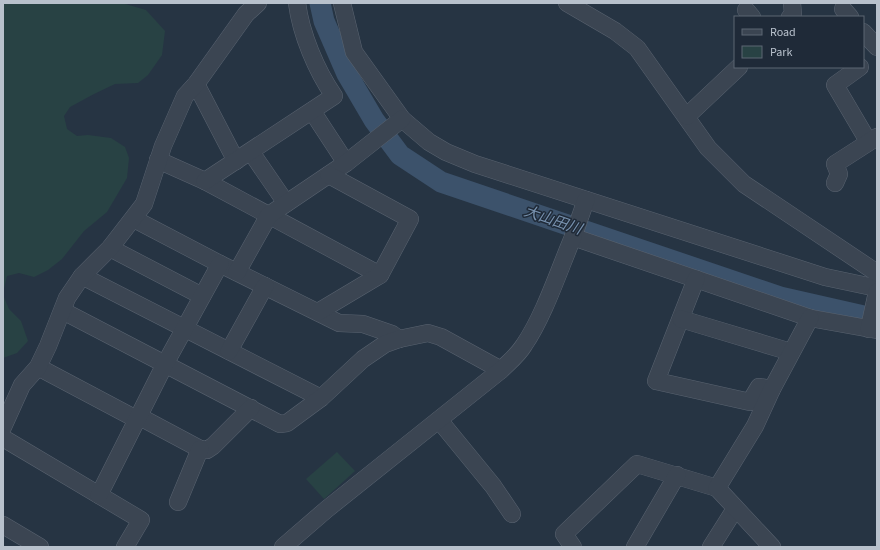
<svg xmlns="http://www.w3.org/2000/svg" width="880" height="550" font-family="'Source Sans 3','Noto Sans JP',sans-serif">
  <style>
    .green { fill: #284244 }
    .lines { fill: none; stroke-linecap: round; stroke-linejoin: round }
    .river { stroke: #3c526b; stroke-width: 21 }
    .minor-casing { stroke: #596370; stroke-width: 18 }
    .minor { stroke: #3b4552; stroke-width: 17 }
    .labels { text-anchor: middle; stroke-width: 3; stroke-linejoin: round; paint-order: stroke }
    .water-label { font-size: 15px; font-style: italic; fill: #7892af; stroke: #1f2a38 }
  </style>
  <rect width="100%" height="100%" fill="#263443"/>
  <g class="green">
    <polygon points="3,3 122,3 146,10 165,31 162,55 148,75 138,83 115,84 94,94 70,107 64,116 67,129 77,136 88,135 111,138 125,147 129,158 127,178 107,212 84,231 62,259 48,270 34,277 19,273 7,276 3,293"/>
    <polygon points="3,295 9,309 21,321 28,341 17,353 3,358"/>
    <polygon points="337,452 355,471 324,499 306,479"/>
  </g>
  <g class="lines">
    <polyline class="river" points="320,3 324,21 347,74 374,120 400,155 441,182 780,297 877,319"/>
    <defs>
      <g id="minor">
        <polyline points="342,3 354,52 402,119 429,142 446,152 475,164 825,277 877,288"/>
        <polyline points="567,3 615,31 637,48 708,148 744,184 877,273"/>
        <polyline points="843,9 850,17"/>
        <polyline points="746,10 752,17"/>
        <polyline points="790,17 793,14 792,3"/>
        <polyline points="863,32 877,47"/>
        <polyline points="860,67 835,85 868,141"/>
        <polyline points="196,84 236,161"/>
        <polyline points="312,111 346,163"/>
        <polyline points="687,116 739,67"/>
        <polyline points="251,152 286,203"/>
        <polyline points="158,160 205,181 380,275"/>
        <path d="M 205,181 L 334,96 C 316,70 301,34 297,3"/>
        <polyline points="835,183 839,174 835,164 877,137"/>
        <polyline points="586,200 573,237 810,318 877,330"/>
        <polyline points="134,219 220,264 339,323 363,324 392,334 399,339"/>
        <polyline points="110,248 202,296"/>
        <polyline points="237,272 269,215 346,163 402,119"/>
        <polyline points="82,276 321,398"/>
        <polyline points="696,279 656,381 750,402 759,387 772,389"/>
        <polyline points="63,311 280,424 287,423 321,398 363,359 385,344 399,339 428,333 441,337 501,370"/>
        <polyline points="318,312 380,275 410,219 329,175"/>
        <polyline points="681,319 791,352"/>
        <polyline points="869,329 877,292"/>
        <polyline points="229,351 265,286"/>
        <polyline points="38,367 138,420"/>
        <polyline points="140,417 200,449 207,450 213,446 251,408"/>
        <polyline points="439,420 493,486 512,514"/>
        <polyline points="3,427 22,385 38,367 48,346 67,298 82,276 110,248 144,204 163,146 185,96 196,84 246,14 258,3"/>
        <polyline points="3,438 141,520 125,547"/>
        <polyline points="99,495 165,364 220,264"/>
        <polyline points="178,502 200,449"/>
        <polyline points="3,525 40,547"/>
        <path d="M 283,547 L 327,509 L 501,370 C 509,362 518,355 524,345 C 544,316 559,270 573,237"/>
        <polyline points="573,547 564,534 637,464 717,488"/>
        <polyline points="635,547 677,475"/>
        <polyline points="711,547 735,509"/>
        <polyline points="772,547 717,488 755,426 772,389 810,318"/>
      </g>
    </defs>
    <use href="#minor" class="minor-casing"/>
    <use href="#minor" class="minor"/>
  </g>
  <g class="labels">
    <g class="water-label">
      <text transform="translate(553 220) rotate(19)" y="5">大山田川</text>
    </g>
  </g>
  <rect width="880" height="550" fill="none" stroke="#b8c1cc" stroke-width="8"/>
  <rect x="734" y="16" width="130" height="52" fill="#1f2a38" stroke="#5c6673"/>
  <rect x="742" y="29" width="20" height="6" fill="#3b4552" stroke="#5c6673"/>
  <text x="770" y="36" font-size="12" fill="#b8c1cc">Road</text>
  <rect x="742" y="46" width="20" height="12" fill="#284244" stroke="#5c6673"/>
  <text x="770" y="56" font-size="12" fill="#b8c1cc">Park</text>
</svg>
